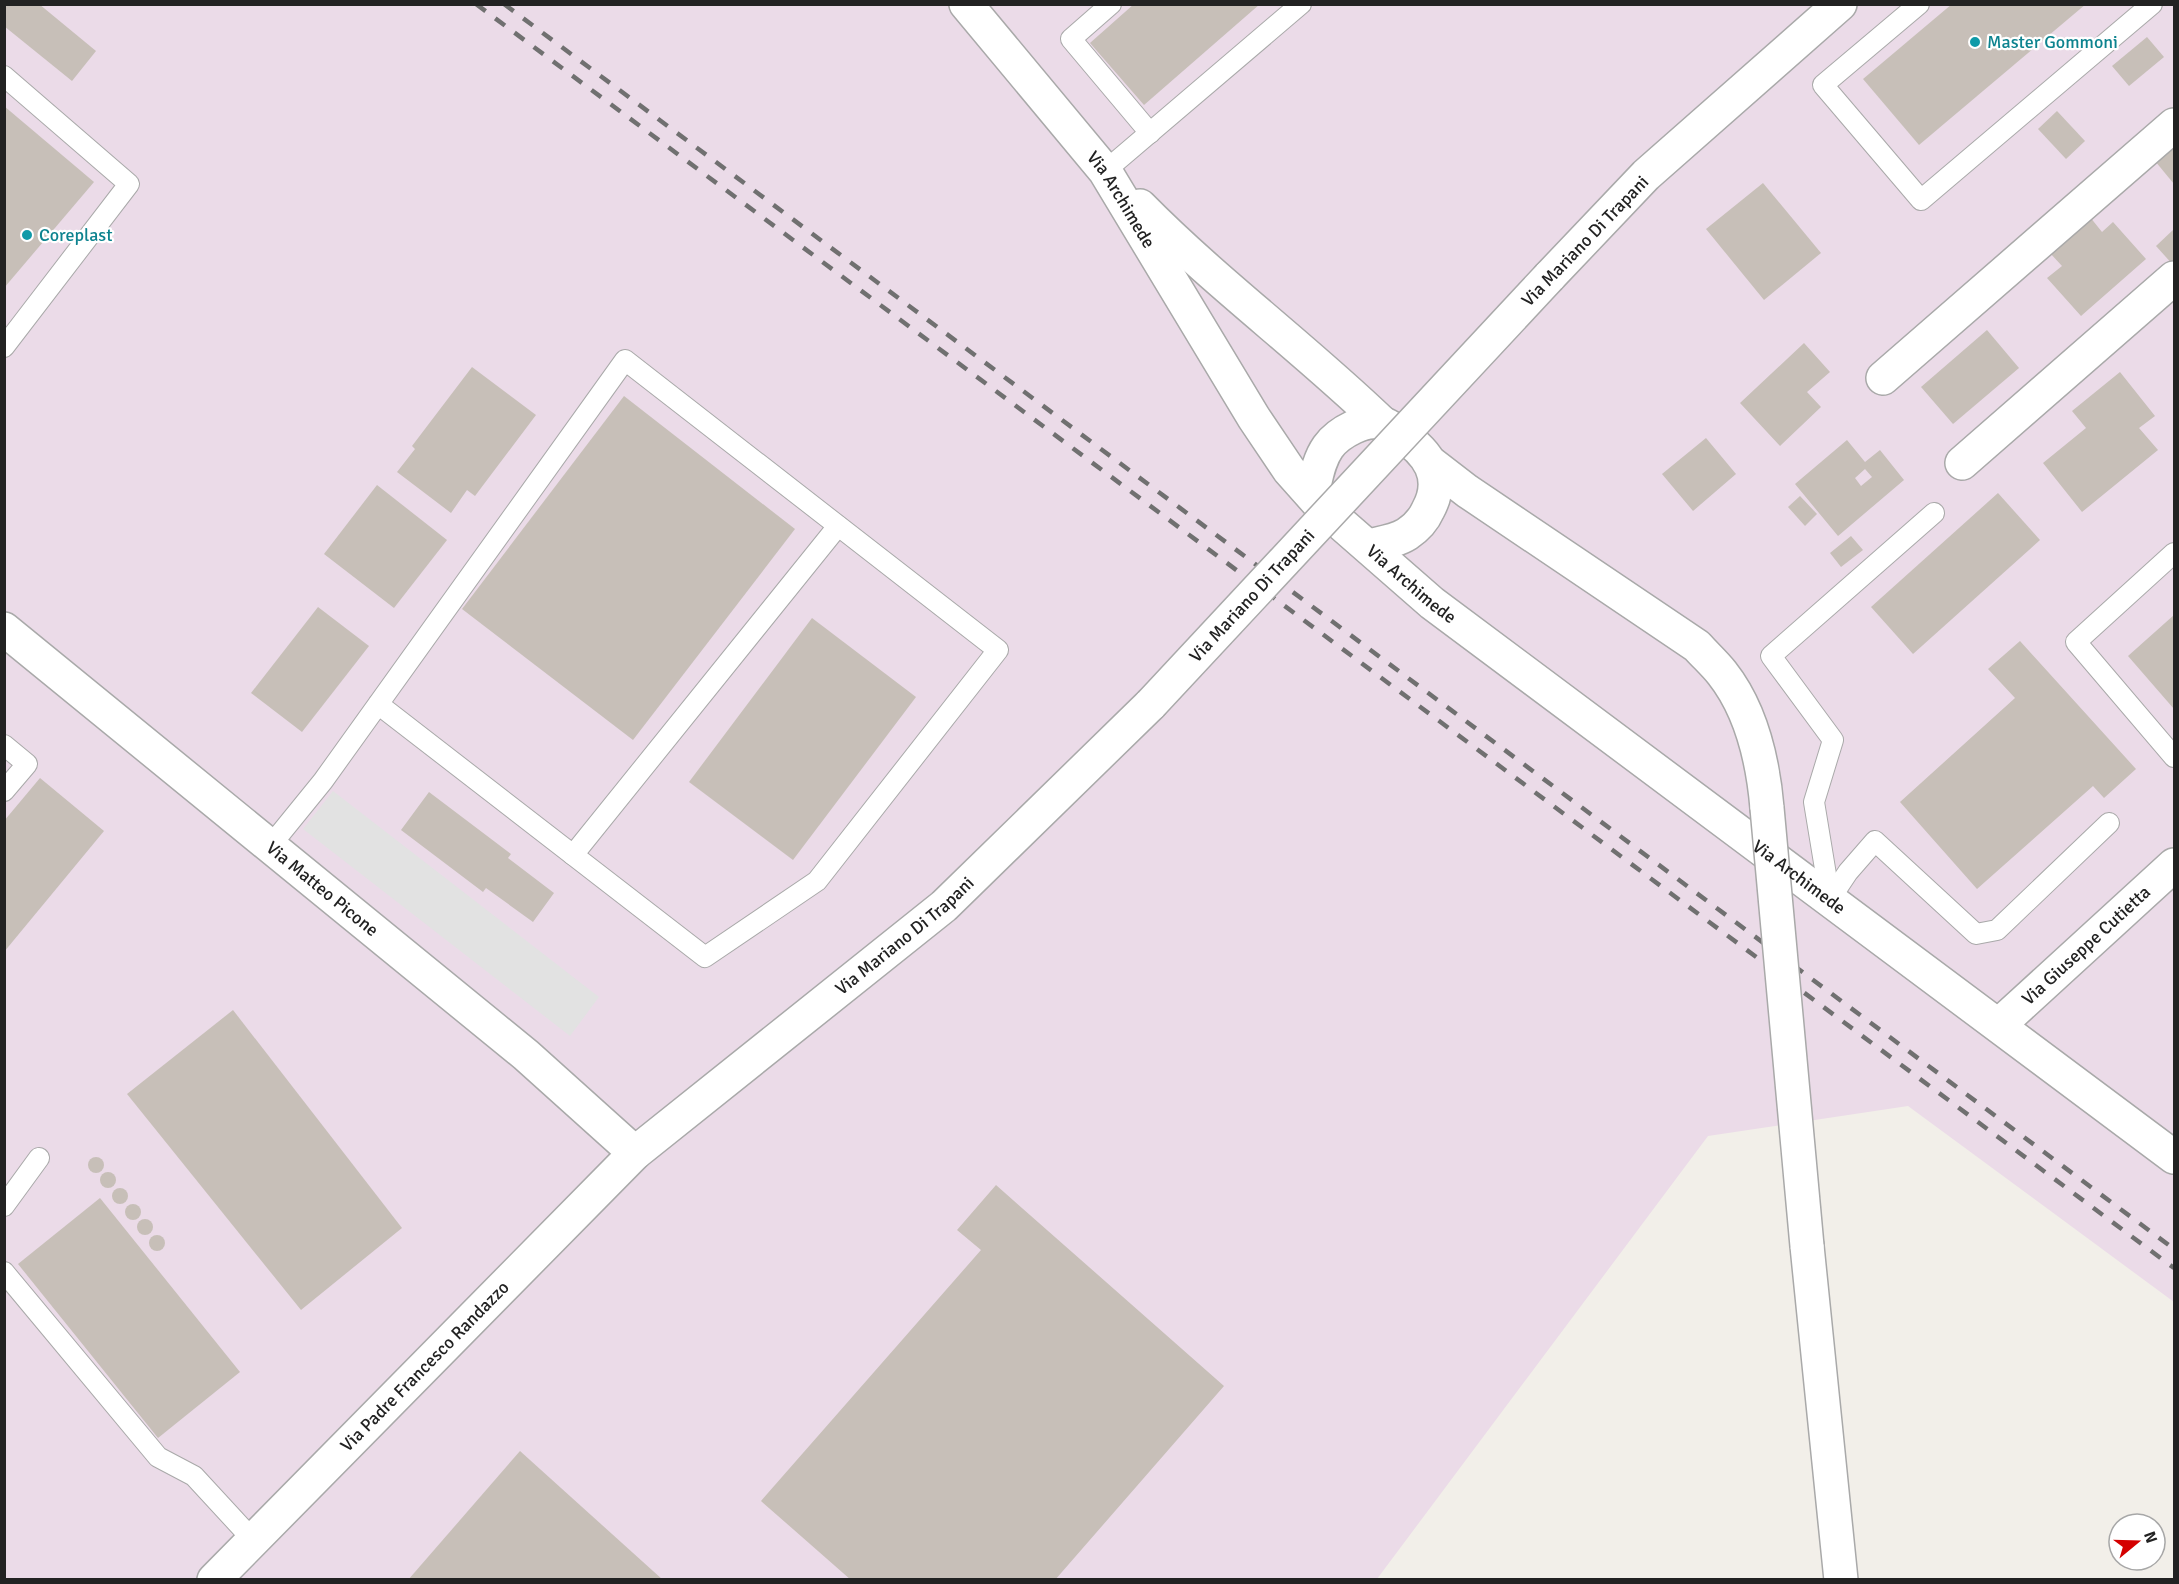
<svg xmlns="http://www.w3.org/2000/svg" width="2179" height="1584" font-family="Signika,sans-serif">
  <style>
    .industrial { fill: #ebdbe8 }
    .parking { fill: #e2e2e2 }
    .building { fill: #c7bfb8; fill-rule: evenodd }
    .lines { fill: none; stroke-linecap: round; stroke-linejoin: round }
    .lane-casing { stroke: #a9a9a9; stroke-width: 22 }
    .street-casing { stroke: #a9a9a9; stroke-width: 36 }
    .lane { stroke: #fff; stroke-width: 20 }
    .street { stroke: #fff; stroke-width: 33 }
    .rail { stroke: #707070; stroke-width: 4.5; stroke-dasharray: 12 12; stroke-linecap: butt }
    .street-bridge-casing { stroke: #a9a9a9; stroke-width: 36; stroke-linecap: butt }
    .street-bridge { stroke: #fff; stroke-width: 33 }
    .culture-dot { fill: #0f9aa8; stroke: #fff; stroke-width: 2 }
    .labels { text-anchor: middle; stroke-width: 4.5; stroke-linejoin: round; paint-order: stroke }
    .culture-label { font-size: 18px; fill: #0d838f; stroke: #fff; text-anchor: start }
    .street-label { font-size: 18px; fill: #222; stroke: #fff }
  </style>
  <rect width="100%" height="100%" fill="#f2efe9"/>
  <polygon class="industrial" points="5,5 2174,5 2174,1302 1908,1106 1708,1136 1377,1579 5,1580"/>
  <polygon class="parking" points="333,791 599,997 570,1036 303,829"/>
  <g class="building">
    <polygon points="4,4 39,4 96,51 72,81 4,26"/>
    <polygon points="1134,4 1260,4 1144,105 1090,43"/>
    <polygon points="1952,4 2086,4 1919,145 1863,79"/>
    <polygon points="2147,37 2164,57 2129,86 2112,66"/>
    <polygon points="4,106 94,182 4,288"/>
    <polygon points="2057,111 2085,141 2066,159 2038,129"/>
    <polygon points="2174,144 2174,184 2155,161"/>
    <polygon points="1763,183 1821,253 1764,300 1706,229"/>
    <polygon points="2090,217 2102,232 2113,222 2146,259 2081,316 2047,278 2062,266 2050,253"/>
    <polygon points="2174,229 2174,266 2156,246"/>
    <polygon points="1987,330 2019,368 1953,424 1921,387"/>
    <polygon points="1804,343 1830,372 1807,392 1821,407 1780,446 1740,403"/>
    <polygon points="472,367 536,415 475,496 467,490 451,513 397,472 415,449 412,446"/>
    <polygon points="2120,372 2155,416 2139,428 2158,450 2082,512 2043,463 2086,428 2072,411"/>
    <polygon points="624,396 795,529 633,740 462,609"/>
    <polygon points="1706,438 1736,474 1693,511 1662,474"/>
    <path d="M 1847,440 L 1865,462 L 1880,450 L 1904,480 L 1838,536 L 1795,484 ZM 1865,469 L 1872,477 L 1861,486 L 1855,478 Z"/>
    <polygon points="377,485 447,540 394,608 324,554"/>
    <polygon points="1998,493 2040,540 1913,654 1871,607"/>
    <polygon points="1800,496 1817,514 1805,526 1788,507"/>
    <polygon points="1851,536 1863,550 1841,567 1830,553"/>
    <polygon points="318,607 369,646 302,732 251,693"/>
    <polygon points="2174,615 2174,709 2128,656"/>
    <polygon points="812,618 916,697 793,860 689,782"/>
    <polygon points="2020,641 2136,769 2104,798 2093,786 1977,889 1900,802 2015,698 1988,669"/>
    <polygon points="40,778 104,831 4,952 4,821"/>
    <polygon points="429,792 511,854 508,858 554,893 533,922 486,888 483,892 401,830"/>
    <polygon points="233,1010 402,1228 301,1310 127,1094"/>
    <circle cx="96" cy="1165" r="8"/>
    <circle cx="108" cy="1180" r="8"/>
    <polygon points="996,1185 1224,1386 1055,1580 851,1580 761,1501 981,1250 957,1230"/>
    <circle cx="120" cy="1196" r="8"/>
    <polygon points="100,1198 240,1372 158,1438 18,1264"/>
    <circle cx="133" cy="1212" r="8"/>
    <circle cx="145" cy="1227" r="8"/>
    <circle cx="157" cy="1243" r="8"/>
    <polygon points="520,1451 663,1580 408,1580"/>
  </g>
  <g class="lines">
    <defs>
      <g id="lane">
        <polyline points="1111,4 1071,39 1150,133"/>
        <polyline points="1919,4 1823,85 1921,200 2152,4"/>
        <polyline points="4,76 129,184 4,347"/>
        <polyline points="1105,171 1301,4"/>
        <polyline points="2174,553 2076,642 2174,757"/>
        <polyline points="4,745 27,764 4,791"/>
        <polyline points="271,845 323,781 625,360 998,650 817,881 705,957 378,704"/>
        <polyline points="573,855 838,526"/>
        <polyline points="1830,899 1814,802 1833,740 1771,656 1934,513"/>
        <polyline points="1830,899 1848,872 1875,841 1976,934 1997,930 2109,823"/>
        <polyline points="4,1206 39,1158"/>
        <polyline points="4,1272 158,1457 194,1476 253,1540"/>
      </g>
      <g id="street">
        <path id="s1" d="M 966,4 L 1105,171 L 1254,418 L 1289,470 L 1321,506 L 1432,603 L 2174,1157"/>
        <path d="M 1140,206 C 1216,283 1304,348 1382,423"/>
        <polyline points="1549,277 1646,175 1840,4"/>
        <polyline points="1883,378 2174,125"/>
        <polyline points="1962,463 2174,278"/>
        <path d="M 1432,464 L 1467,491 L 1697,646 C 1705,655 1714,663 1722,673 C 1752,711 1763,761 1767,808"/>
        <path d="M 1312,495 C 1316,479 1318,461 1328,447 C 1338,433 1367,416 1384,424 C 1389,426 1395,430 1400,434 C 1428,452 1446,477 1428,510 C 1424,519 1416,528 1407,534 C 1396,541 1381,543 1368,546"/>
        <path id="s2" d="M 4,629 L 526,1055 L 635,1153"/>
        <path id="s3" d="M 1999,1025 L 2174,865"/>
        <polyline points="1807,1246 1841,1580"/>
        <path id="s4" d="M 214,1580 L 635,1153 L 944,906 L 1151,704"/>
      </g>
    </defs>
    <use href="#lane" class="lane-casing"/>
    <use href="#street" class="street-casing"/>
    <use href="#lane" class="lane"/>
    <use href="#street" class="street"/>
    <g class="rail">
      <polyline points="476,4 2174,1268"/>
      <polyline points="504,4 2174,1249"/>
    </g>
    <defs>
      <g id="street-bridge">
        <path id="s5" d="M 1151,704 L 1549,277"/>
        <polyline points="1767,808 1807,1246"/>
      </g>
    </defs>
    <use href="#street-bridge" class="street-bridge-casing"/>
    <use href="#street-bridge" class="street-bridge"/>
  </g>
  <g class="culture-dot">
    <circle cx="1975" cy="42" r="6"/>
    <circle cx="27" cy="235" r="6"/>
  </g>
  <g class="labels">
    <g class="culture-label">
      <text x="1987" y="48">Master Gommoni</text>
      <text x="39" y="241">Coreplast</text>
    </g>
    <g class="street-label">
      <text dy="6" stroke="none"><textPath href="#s1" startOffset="250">Via Archimede</textPath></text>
      <text transform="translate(1585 241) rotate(-46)" y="6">Via Mariano Di Trapani</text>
      <text dy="6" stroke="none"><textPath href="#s1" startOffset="736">Via Archimede</textPath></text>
      <text dy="6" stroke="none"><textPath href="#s5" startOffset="148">Via Mariano Di Trapani</textPath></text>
      <text dy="6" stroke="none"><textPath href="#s1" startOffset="1222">Via Archimede</textPath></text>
      <text dy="6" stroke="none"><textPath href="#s2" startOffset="411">Via Matteo Picone</textPath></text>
      <text dy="6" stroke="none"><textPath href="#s4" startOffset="946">Via Mariano Di Trapani</textPath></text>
      <text dy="6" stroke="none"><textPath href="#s3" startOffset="118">Via Giuseppe Cutietta</textPath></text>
      <text dy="6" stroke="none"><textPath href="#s4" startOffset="300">Via Padre Francesco Randazzo</textPath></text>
    </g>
  </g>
  <rect width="2179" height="1584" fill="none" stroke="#222222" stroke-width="12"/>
  <g transform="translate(2137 1542) rotate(71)"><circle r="28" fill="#ffffff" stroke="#a7a7a7" stroke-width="1.5"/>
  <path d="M0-4.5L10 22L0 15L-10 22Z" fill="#d40000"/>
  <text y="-9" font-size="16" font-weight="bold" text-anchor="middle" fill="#222222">N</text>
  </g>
</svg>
